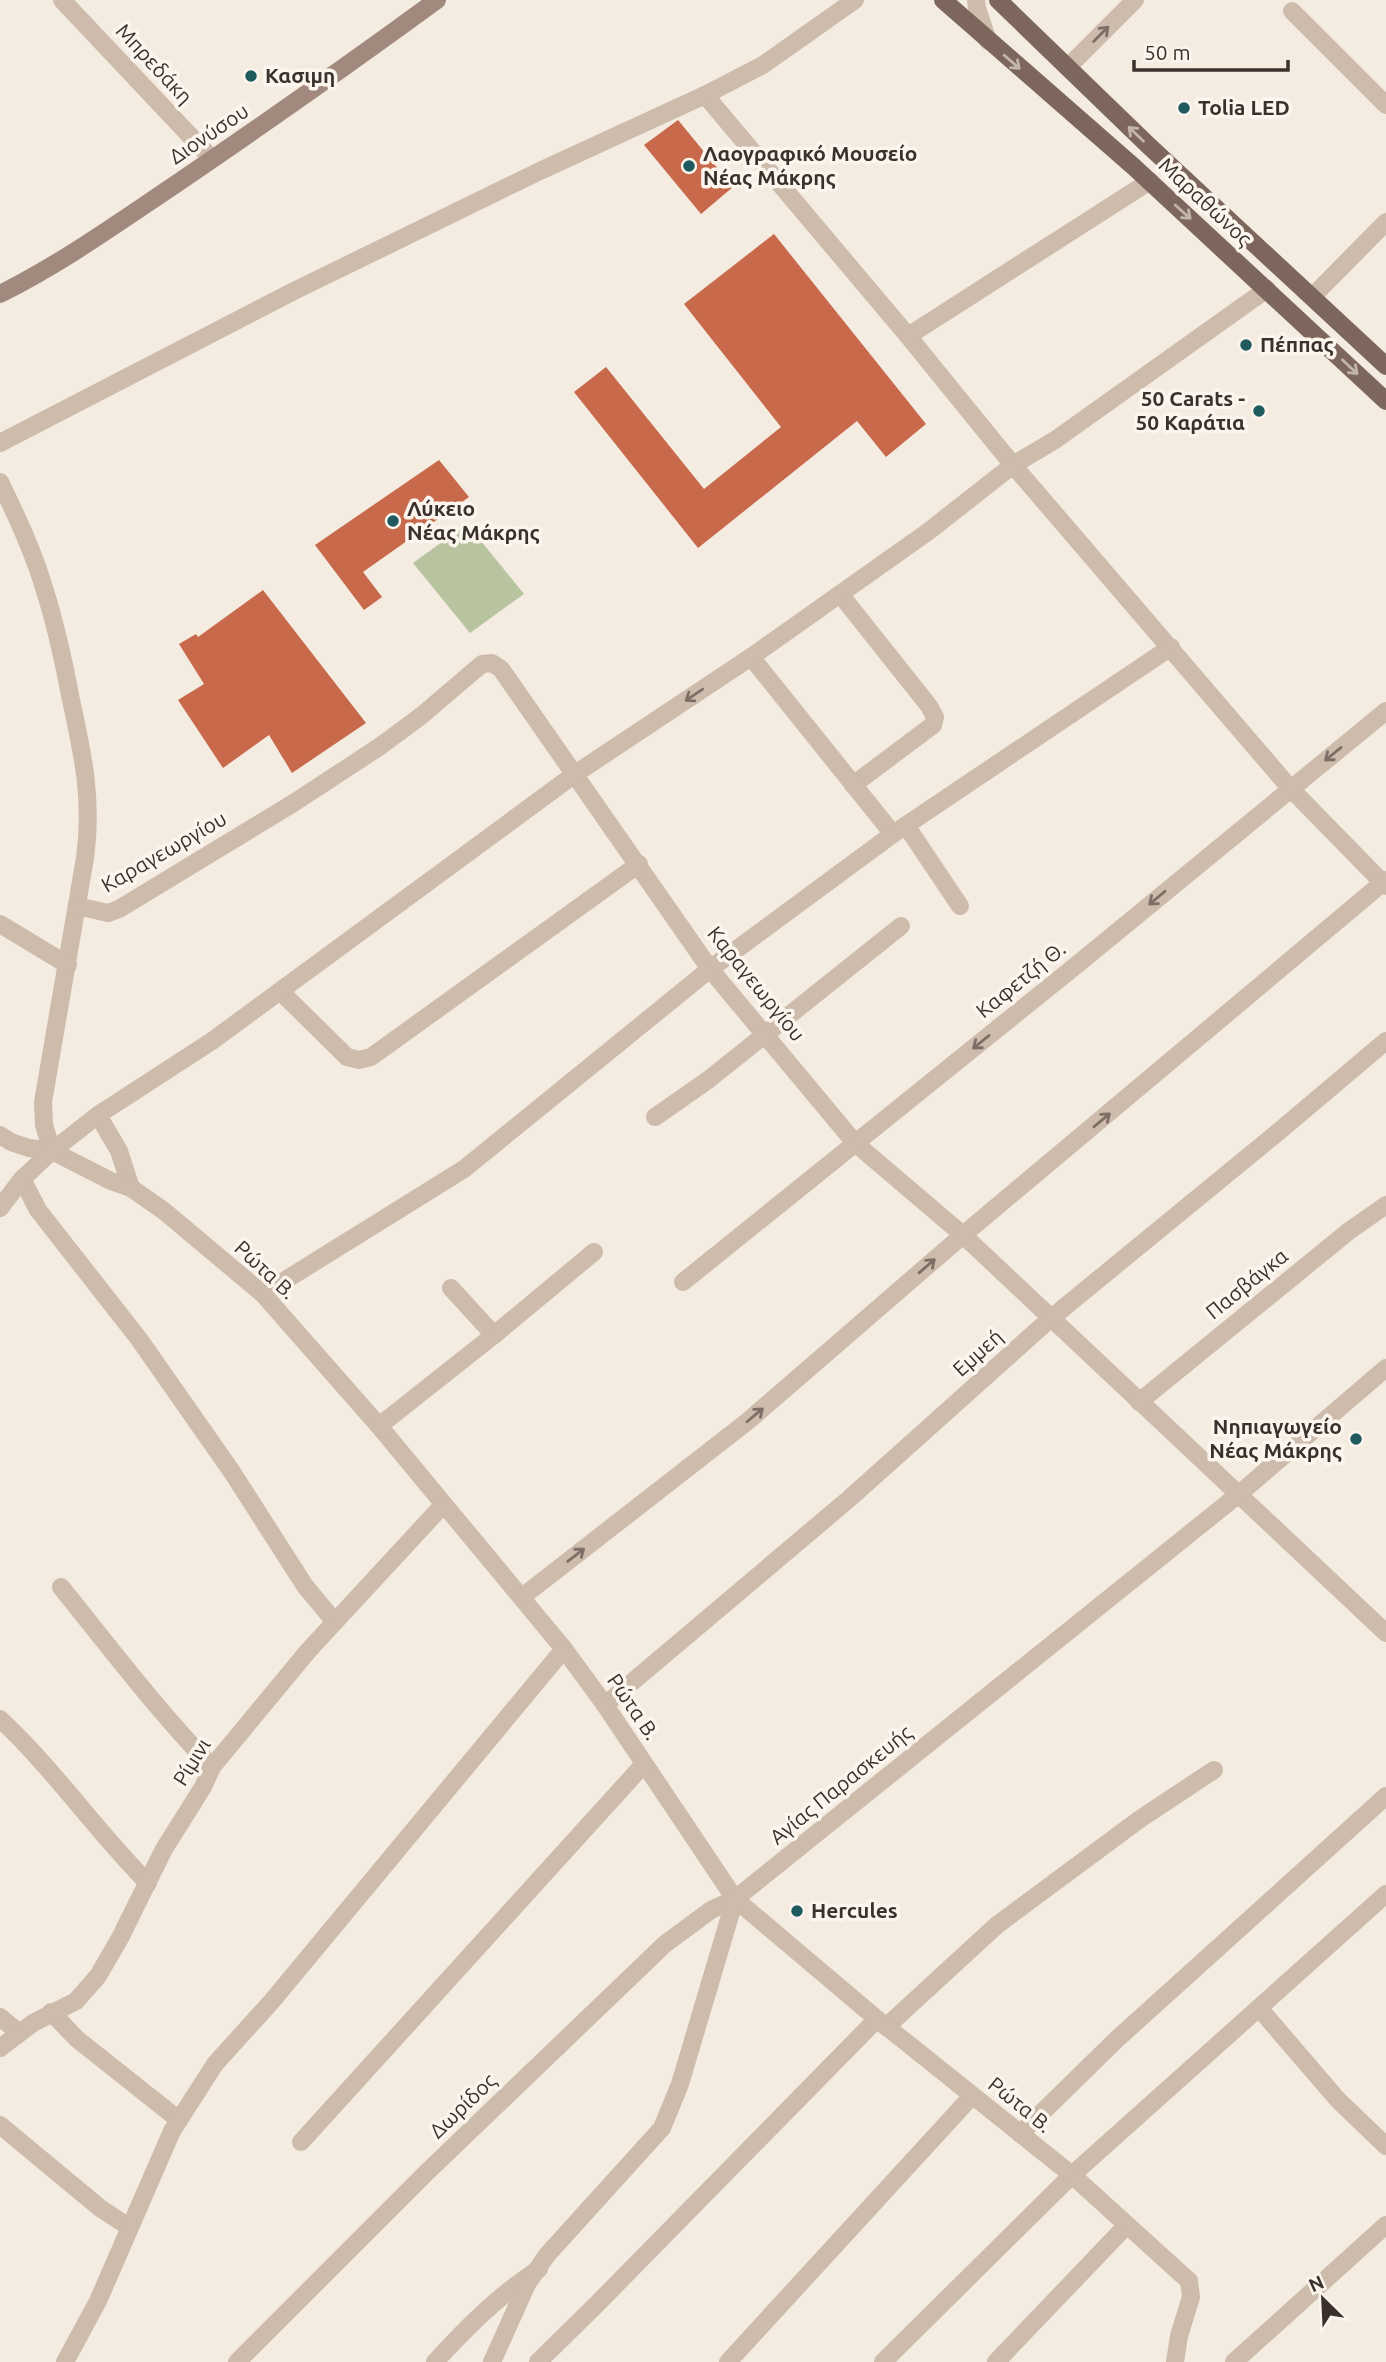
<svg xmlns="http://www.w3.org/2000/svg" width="1386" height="2362" font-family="Ubuntu,sans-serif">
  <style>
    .green { fill: #b8c4a0 }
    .building { fill: #c8694b }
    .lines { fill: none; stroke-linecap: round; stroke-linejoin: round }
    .minor { stroke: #cdbbac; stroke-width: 18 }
    .tertiary { stroke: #cdbbac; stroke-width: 18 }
    .secondary { stroke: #a18a7d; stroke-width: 18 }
    .primary { stroke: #7d675c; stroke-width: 18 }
    .oneway { stroke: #7d6f65 }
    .oneway2 { stroke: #c2b5ac }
    .poi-dot { fill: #1f5a5e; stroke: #fbf5ee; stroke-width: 2.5 }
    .labels { text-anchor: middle; stroke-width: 7; stroke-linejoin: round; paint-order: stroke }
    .street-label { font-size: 21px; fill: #3b302b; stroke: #fbf5ee }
    .poi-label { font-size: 21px; font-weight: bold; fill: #3b302b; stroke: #fbf5ee; text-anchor: start }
  </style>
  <rect width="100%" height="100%" fill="#f4ebe1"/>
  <polygon class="green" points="467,524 524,594 470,633 413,563"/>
  <g class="building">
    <polygon points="678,120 733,187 701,214 644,145"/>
    <polygon points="774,234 926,424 886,457 857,421 698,548 574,392 606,367 704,489 781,427 684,304"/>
    <polygon points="439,460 469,497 363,572 382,597 364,610 315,545"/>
    <polygon points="263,590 366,723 292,773 269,735 223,768 178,700 204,684 179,644 196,634 198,637"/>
  </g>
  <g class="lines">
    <g class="minor">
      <polyline points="62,0 212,159"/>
      <polyline points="1292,11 1386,105"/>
      <polyline points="1068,67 1135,0"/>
      <polyline points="705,95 908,336 1013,465 1290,788 1386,886"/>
      <polyline points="1312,297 1386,222"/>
      <polyline points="908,336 1150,181"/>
      <polyline points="0,443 296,290 542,170 705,95 763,65 855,0"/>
      <path d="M 0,482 C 17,517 34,553 45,591 C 56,626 64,663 71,700 C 83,755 93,801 85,858 L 43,1102 L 44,1125 L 52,1151"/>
      <polyline points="840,594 929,706 935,717 933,725 853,785"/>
      <polyline points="751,657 893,834"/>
      <polyline points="907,827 960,906"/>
      <polyline points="77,906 108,913 119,909 292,804 379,747 421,716 482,664 492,663 501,669 710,969 855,1143 963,1235 1386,1633"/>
      <polyline points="0,924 68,965"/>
      <polyline points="281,992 347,1057 359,1060 371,1057 639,864"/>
      <polyline points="98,1115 119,1151 131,1188"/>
      <polyline points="655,1117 708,1080 901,926"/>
      <polyline points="0,1135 11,1142 29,1148 52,1151 111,1181 131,1188 164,1211 263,1294 379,1426 564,1649 605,1705 735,1899 711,1910 665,1944 425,2174 237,2362"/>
      <polyline points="22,1179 38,1210 139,1339 232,1472 305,1586 335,1622"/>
      <polyline points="0,1208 22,1179 52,1151 98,1115 212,1041 575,774 751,657 929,531 1013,465 1055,440 1267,289"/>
      <polyline points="683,1282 1079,963 1386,711"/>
      <polyline points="451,1288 494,1335"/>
      <polyline points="263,1294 464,1169 710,969 893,834 1171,647"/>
      <polyline points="1139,1402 1349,1231 1386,1205"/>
      <polyline points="379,1426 494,1335 594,1252"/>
      <path d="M 61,1587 C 110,1648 158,1711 212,1767"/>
      <polyline points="522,1597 748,1421 963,1235 1386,880"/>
      <polyline points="605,1705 850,1498 1050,1319 1277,1133 1386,1041"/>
      <path d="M 0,1719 C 54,1769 96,1831 148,1883"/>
      <polyline points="1259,2008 1338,2100 1386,2146"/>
      <polyline points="51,2012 77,2039 179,2120"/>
      <polyline points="0,2017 19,2033"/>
      <polyline points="886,2027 997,1925 1140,1819 1214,1770"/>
      <polyline points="0,2048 33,2023 76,2001 98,1976 120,1938 164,1849 203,1787 212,1767 308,1651 443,1505"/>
      <polyline points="0,2125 100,2208 129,2227"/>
      <polyline points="1020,2134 1116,2040 1386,1796"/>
      <polyline points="301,2142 644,1764"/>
      <polyline points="65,2362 98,2301 172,2131 215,2064 272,2001 564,1649"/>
      <path d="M 435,2362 C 467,2327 499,2295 539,2269"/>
      <polyline points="538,2362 596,2305 877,2019"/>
      <polyline points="728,2362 972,2096"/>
      <polyline points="883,2362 1072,2175 1386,1894"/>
      <polyline points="996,2362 1127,2225"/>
      <polyline points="1175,2362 1179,2336 1191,2297 1189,2281"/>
      <polyline points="1234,2362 1386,2225"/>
    </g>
    <g class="tertiary">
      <polyline points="976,0 977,8 988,41"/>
      <polyline points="735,1899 877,2019 1072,2175 1189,2281"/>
      <polyline points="492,2362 527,2284 547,2255 662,2128 680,2084 735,1899 1239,1494 1386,1368"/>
    </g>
    <path class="secondary" d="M 0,294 C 62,263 118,223 176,184 C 264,124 351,63 437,0"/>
    <g class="primary">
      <polyline points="943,0 1134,167 1386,401"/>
      <polyline points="998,0 1149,146 1386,366"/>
    </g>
  </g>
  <defs><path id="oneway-shaft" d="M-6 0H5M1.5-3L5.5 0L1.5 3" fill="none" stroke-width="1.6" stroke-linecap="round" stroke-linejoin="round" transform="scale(1.75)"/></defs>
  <g class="oneway">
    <use href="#oneway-shaft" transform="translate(1101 34) rotate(-45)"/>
    <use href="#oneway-shaft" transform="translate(694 695) rotate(146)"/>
    <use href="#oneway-shaft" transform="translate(1333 754) rotate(141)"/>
    <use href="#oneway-shaft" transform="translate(1157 898) rotate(140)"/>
    <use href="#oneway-shaft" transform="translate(981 1042) rotate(141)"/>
    <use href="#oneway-shaft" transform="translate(1102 1120) rotate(-40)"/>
    <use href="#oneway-shaft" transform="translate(927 1266) rotate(-41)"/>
    <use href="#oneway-shaft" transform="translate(755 1415) rotate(-40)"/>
    <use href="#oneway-shaft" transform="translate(576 1555) rotate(-38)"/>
  </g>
  <g class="oneway2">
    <use href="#oneway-shaft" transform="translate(1012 62) rotate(41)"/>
    <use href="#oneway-shaft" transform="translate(1136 134) rotate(-136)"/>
    <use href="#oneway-shaft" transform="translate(1183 212) rotate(42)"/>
    <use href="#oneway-shaft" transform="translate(1350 367) rotate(43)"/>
  </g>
  <g class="poi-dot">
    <circle cx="251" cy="76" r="7"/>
    <circle cx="1184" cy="108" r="7"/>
    <circle cx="689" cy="166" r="7"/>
    <circle cx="1246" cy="345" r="7"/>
    <circle cx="1259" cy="411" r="7"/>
    <circle cx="393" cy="521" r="7"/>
    <circle cx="1356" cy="1439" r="7"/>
    <circle cx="797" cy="1911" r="7"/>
  </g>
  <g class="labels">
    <g class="street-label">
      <text transform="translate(154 64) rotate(47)" y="7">Μπρεδάκη</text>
      <text transform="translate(209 134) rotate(-34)" y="7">Διονύσου</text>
      <text transform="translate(1205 202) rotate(43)" y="7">Μαραθώνος</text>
      <text transform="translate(164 852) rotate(-30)" y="7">Καραγεωργίου</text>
      <text transform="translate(1021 980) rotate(-39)" y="7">Καφετζή Θ.</text>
      <text transform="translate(756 984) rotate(51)" y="7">Καραγεωργίου</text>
      <text transform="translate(265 1270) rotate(43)" y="7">Ρώτα Β.</text>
      <text transform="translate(1247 1284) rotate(-39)" y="7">Πασβάγκα</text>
      <text transform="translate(978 1353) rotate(-42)" y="7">Εμμεή</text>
      <text transform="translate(633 1707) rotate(56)" y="7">Ρώτα Β.</text>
      <text transform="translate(192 1762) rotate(-58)" y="7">Ρίμινι</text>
      <text transform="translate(841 1785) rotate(-39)" y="7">Αγίας Παρασκευής</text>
      <text transform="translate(1020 2105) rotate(39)" y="7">Ρώτα Β.</text>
      <text transform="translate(463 2106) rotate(-44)" y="7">Δωρίδος</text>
    </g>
    <g class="poi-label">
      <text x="265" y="83">Κασιμη</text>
      <text x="1198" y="115">Tolia LED</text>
      <text x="703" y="161">Λαογραφικό Μουσείο<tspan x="703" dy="24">Νέας Μάκρης</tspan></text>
      <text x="1260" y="352">Πέππας</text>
      <text x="1245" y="406" text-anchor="end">50 Carats -<tspan x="1245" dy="24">50 Καράτια</tspan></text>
      <text x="407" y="516">Λύκειο<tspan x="407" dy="24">Νέας Μάκρης</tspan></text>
      <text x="1342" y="1434" text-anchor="end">Νηπιαγωγείο<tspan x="1342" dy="24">Νέας Μάκρης</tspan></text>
      <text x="811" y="1918">Hercules</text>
    </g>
  </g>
  <g transform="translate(1323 2299) rotate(336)" stroke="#fbf5ee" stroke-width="5" paint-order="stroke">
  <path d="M0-5L12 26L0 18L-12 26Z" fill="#3b302b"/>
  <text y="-10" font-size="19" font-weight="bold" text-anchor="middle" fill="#3b302b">N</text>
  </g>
  <path d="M1134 60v10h154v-10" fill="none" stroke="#3b302b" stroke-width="3.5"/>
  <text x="1144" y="60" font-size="21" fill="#3b302b" stroke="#fbf5ee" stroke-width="5" paint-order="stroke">50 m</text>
</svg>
